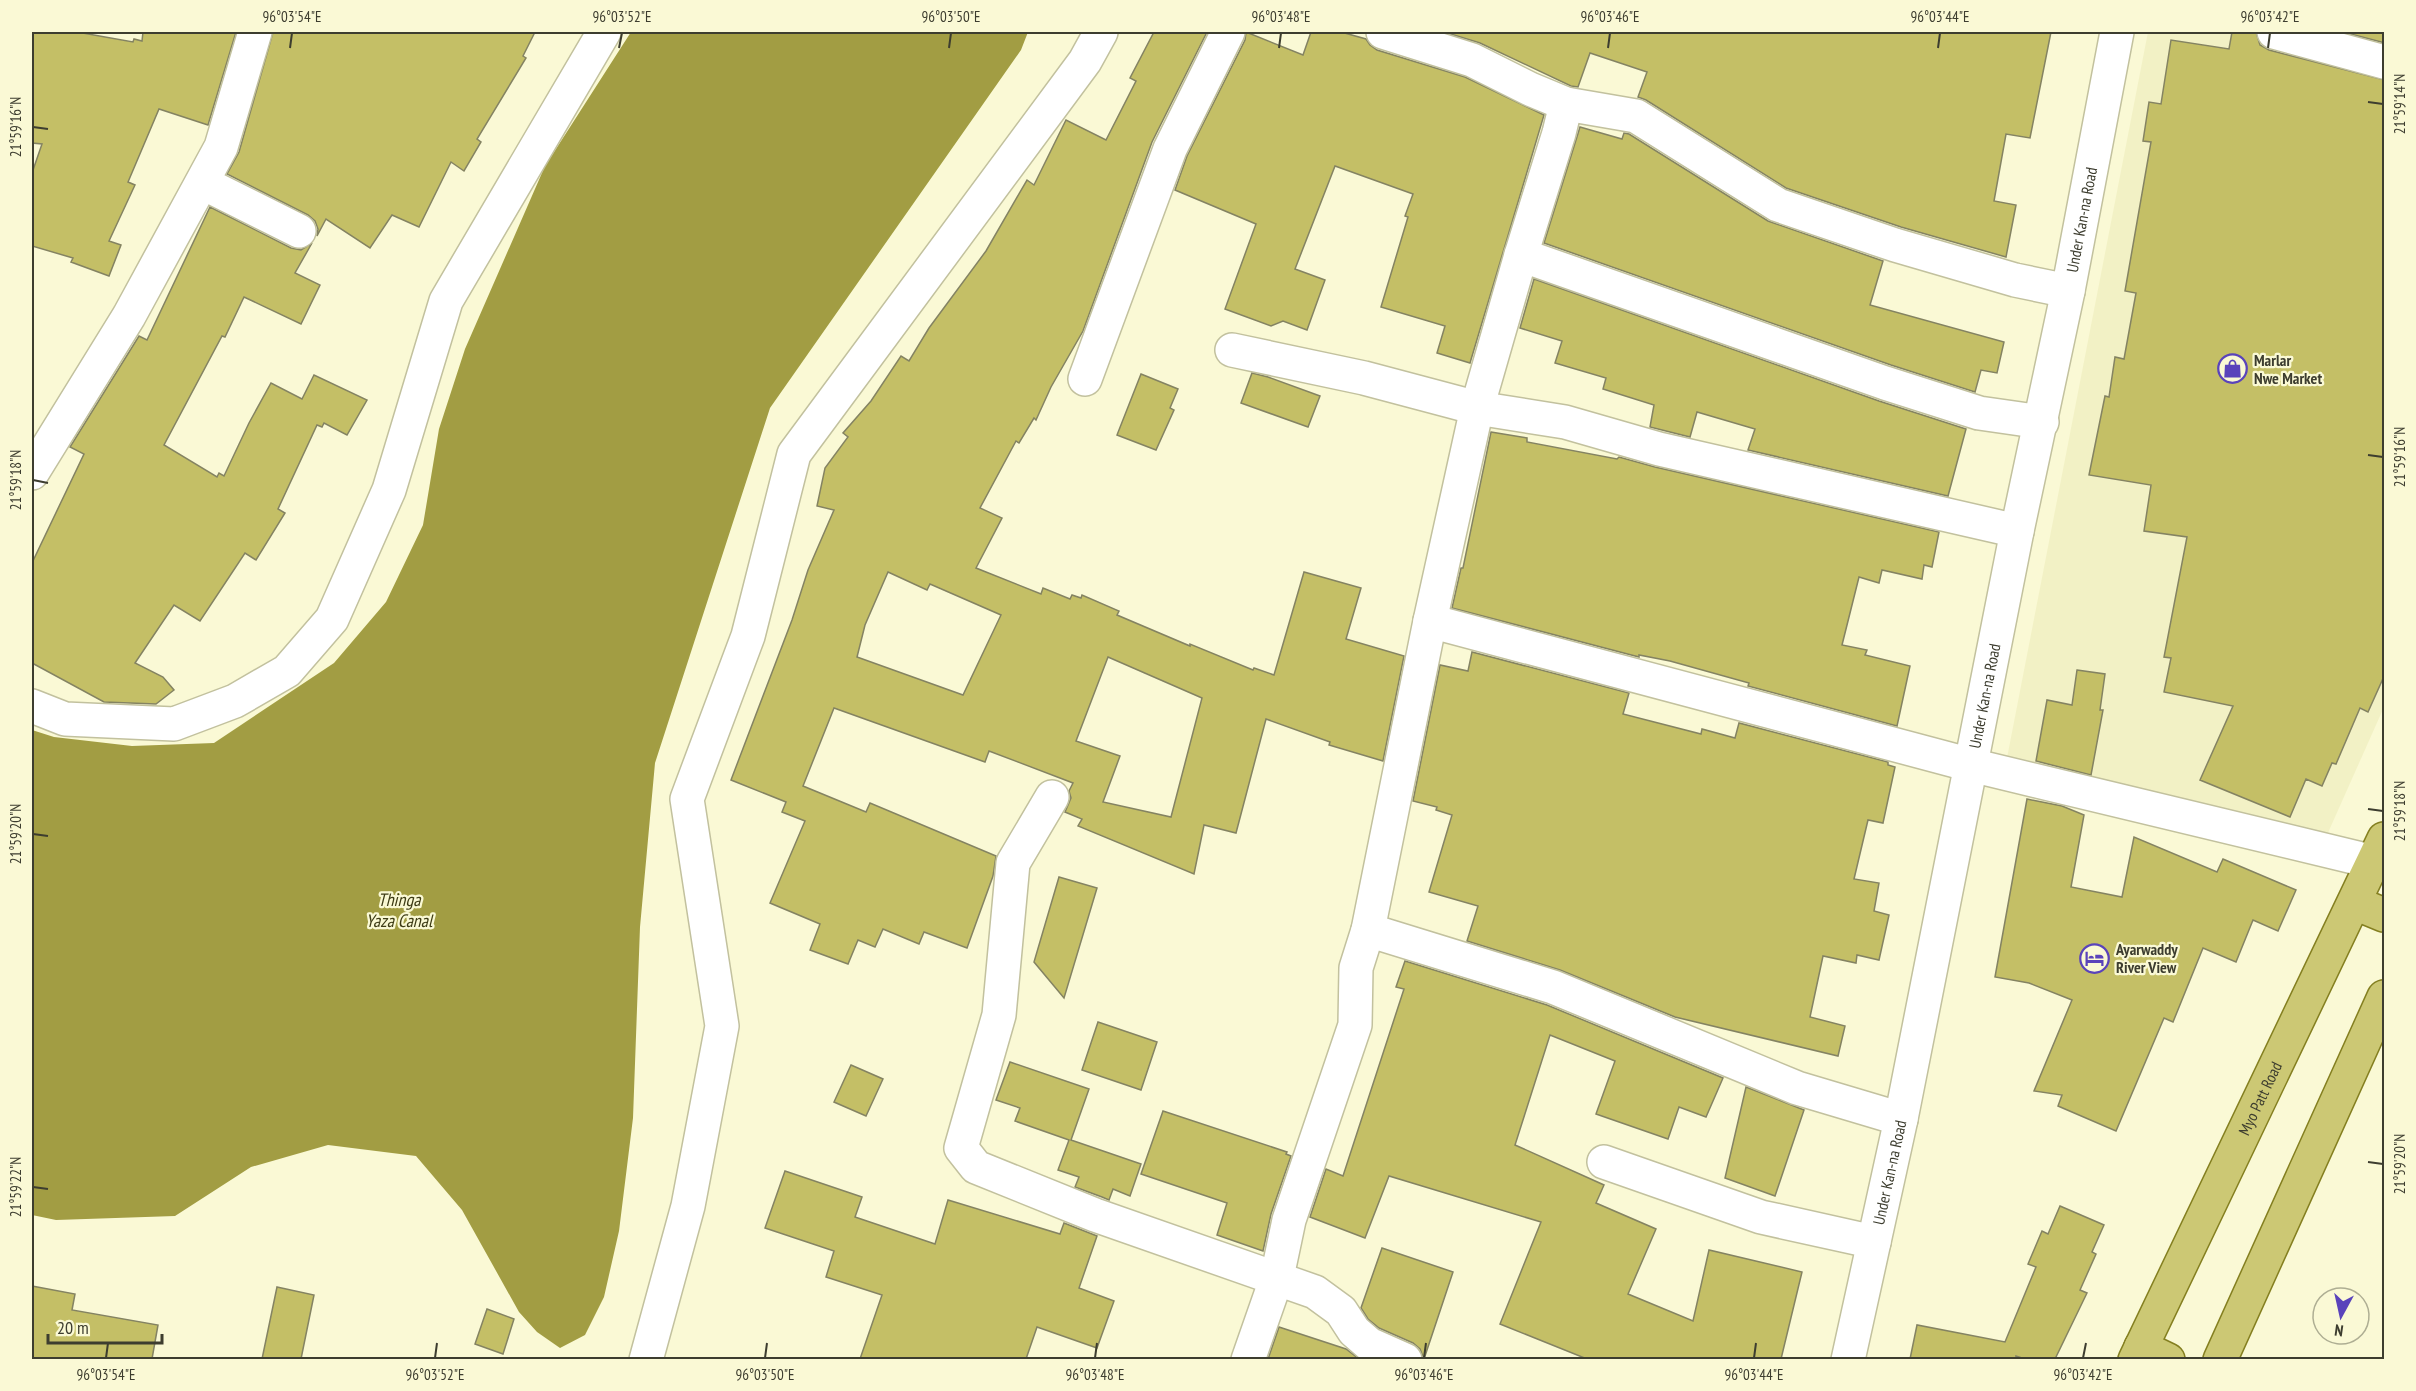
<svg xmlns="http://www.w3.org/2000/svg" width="2416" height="1391" font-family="'PT Sans Narrow',sans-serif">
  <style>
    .built { fill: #f2f1c5 }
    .water { fill: #a29d43 }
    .building { fill: #c4bf66; stroke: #848362; stroke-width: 1.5; fill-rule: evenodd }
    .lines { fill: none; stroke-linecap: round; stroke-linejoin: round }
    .minor-casing { stroke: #c2c19e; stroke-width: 36 }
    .major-casing { stroke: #847f20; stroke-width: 36 }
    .minor { stroke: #fff; stroke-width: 33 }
    .major { stroke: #ccc874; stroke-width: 33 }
    .ticks { fill: none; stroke: #3d3d2f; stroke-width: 2 }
    .labels { text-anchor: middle; stroke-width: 4.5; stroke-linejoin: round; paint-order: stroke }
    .street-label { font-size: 16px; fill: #3d3d2f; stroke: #faf9d5 }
    .poi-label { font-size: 16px; font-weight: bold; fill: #3d3d2f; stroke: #faf9d5; text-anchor: start }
    .water-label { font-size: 18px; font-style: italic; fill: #3e3c16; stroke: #faf9d5 }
    .neatline { fill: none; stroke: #3d3d2f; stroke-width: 2 }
    .ticks-label { font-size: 15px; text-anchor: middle; fill: #3d3d2f }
  </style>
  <rect width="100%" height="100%" fill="#faf9d5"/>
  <polygon class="built" points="2148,32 2384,32 2384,707 2327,835 2007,758"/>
  <polygon class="water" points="631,32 1028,32 1021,50 770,408 655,763 640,927 633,1118 619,1231 604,1297 585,1335 560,1348 537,1332 519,1312 462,1210 416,1156 328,1145 251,1167 175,1216 56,1220 32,1215 32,730 54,737 132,746 214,743 334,663 386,602 423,525 439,429 465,349 545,166"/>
  <g class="building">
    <polygon points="32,32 77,32 133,42 134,39 142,41 143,32 236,32 208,125 159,109 128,182 135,185 109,241 121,245 109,276 71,262 73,258 32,246 32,173 42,144 32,143"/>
    <polygon points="273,32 535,32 523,56 526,58 477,139 481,142 464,171 451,162 419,227 392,215 370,248 326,219 317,236 318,229 315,221 308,215 227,174 239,152"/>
    <path d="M 1154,32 L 1207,32 L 1152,142 L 1083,331 L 1051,387 L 1036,420 L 1034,418 L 1019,443 L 1016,441 L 980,508 L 1002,518 L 976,568 L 1041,594 L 1043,588 L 1070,599 L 1072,595 L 1081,598 L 1082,595 L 1119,611 L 1117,615 L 1190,646 L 1190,644 L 1253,670 L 1254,668 L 1274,675 L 1304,572 L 1361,588 L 1346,639 L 1404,656 L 1383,761 L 1329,745 L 1330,742 L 1266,719 L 1236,833 L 1204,825 L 1194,874 L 1078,826 L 1082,819 L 1065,812 L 1071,798 L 1069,791 L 1073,783 L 989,751 L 985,762 L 834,708 L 803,786 L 866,812 L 870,803 L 996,856 L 993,876 L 967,948 L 924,932 L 919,944 L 883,929 L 875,947 L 858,940 L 848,964 L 810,950 L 820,924 L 770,903 L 805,821 L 782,812 L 786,802 L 731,780 L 792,620 L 808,570 L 834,510 L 817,506 L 825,468 L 848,437 L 843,433 L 871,401 L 901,356 L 909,361 L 929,328 L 986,251 L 1027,180 L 1034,185 L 1066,120 L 1106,140 L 1136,81 L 1130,78 ZM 888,572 L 927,590 L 930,584 L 1001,615 L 963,695 L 857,657 L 865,625 ZM 1108,657 L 1202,698 L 1171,817 L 1103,802 L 1120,756 L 1076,741 Z"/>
    <polygon points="1246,32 1303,55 1311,32 1341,32 1366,39 1370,45 1377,50 1465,77 1544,115 1470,363 1437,353 1445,326 1381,307 1408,217 1405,216 1413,194 1335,166 1295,269 1325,280 1307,330 1283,321 1271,326 1225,309 1256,224 1175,190 1187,156 1245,40"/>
    <polygon points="1444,32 2051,32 2030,138 2006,134 1994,201 2016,205 2006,257 1901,227 1786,188 1646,100 1638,97 1647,72 1590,53 1578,87 1571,86 1480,43"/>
    <polygon points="2232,32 2256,32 2260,45 2269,50 2385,80 2385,674 2368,712 2360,708 2336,764 2332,763 2322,786 2306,779 2290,817 2200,780 2233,706 2164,692 2171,658 2164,657 2187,537 2144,531 2151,485 2089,475 2105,396 2109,397 2115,357 2124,359 2136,293 2125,291 2151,142 2143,141 2149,102 2161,104 2171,40 2229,49"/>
    <polygon points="2343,32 2385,32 2385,43"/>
    <polygon points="1580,127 1622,139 1624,133 1629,134 1768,221 1883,261 1870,305 2004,342 1997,373 1981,370 1975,392 1891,365 1544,243"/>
    <polygon points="210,207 291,248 301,250 312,243 295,273 320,285 301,324 244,297 225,337 222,336 164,445 217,477 219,473 224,476 249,423 271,383 302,399 314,375 367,400 347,435 324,423 322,427 317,425 278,509 285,513 256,560 245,553 200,621 174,605 135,663 163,677 174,690 156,704 104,702 32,663 32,563 84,454 70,447 139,336 147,340"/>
    <polygon points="1534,279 1879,401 1966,429 1948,496 1748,450 1755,429 1697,412 1690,437 1650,427 1654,405 1603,389 1606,378 1555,363 1562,341 1520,328"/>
    <polygon points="1252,373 1268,377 1320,396 1308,427 1241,403"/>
    <polygon points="1141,374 1178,389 1170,408 1174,410 1156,450 1117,435"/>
    <polygon points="1491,432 1527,438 1527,442 1617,459 1619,457 1655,467 1939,532 1932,567 1924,565 1922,579 1882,570 1879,583 1859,577 1842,645 1867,650 1865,655 1910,666 1897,726 1748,686 1749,683 1670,661 1639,655 1639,657 1452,608 1461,568 1463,568"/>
    <polygon points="1472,652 1629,693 1623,714 1701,734 1702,729 1735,738 1739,723 1888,762 1888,765 1895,767 1883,823 1868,820 1854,879 1879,883 1874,911 1889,915 1879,960 1857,955 1856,963 1823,956 1810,1017 1845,1026 1838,1056 1675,1017 1560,970 1467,941 1478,906 1429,892 1452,815 1436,810 1437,807 1413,801 1440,665 1468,671"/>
    <polygon points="2077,670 2105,674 2100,710 2103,710 2091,775 2036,761 2047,700 2072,705"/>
    <polygon points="2027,799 2062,806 2084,815 2071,887 2122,897 2134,837 2217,872 2223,859 2296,890 2278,931 2253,920 2236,962 2203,948 2173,1022 2164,1018 2116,1131 2058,1106 2062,1095 2034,1091 2072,1000 2029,983 1995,977"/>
    <polygon points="1059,877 1097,888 1064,998 1034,962"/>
    <polygon points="1405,961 1547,1005 1723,1078 1706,1117 1679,1107 1668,1139 1596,1114 1615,1061 1550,1035 1515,1145 1604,1185 1596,1203 1656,1229 1628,1294 1693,1321 1709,1250 1802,1272 1781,1359 1587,1359 1500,1324 1541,1222 1389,1176 1365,1238 1310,1217 1326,1169 1343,1176 1404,989 1396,987"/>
    <polygon points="1098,1022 1157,1042 1141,1090 1082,1070"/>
    <polygon points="1010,1062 1089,1089 1071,1140 1141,1164 1130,1196 1113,1189 1109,1200 1102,1197 1075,1187 1079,1177 1058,1170 1069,1140 1015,1121 1020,1108 996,1100"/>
    <polygon points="851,1065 883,1079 866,1116 834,1102"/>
    <polygon points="1746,1087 1804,1110 1775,1196 1725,1178"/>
    <polygon points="1163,1111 1287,1152 1286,1154 1291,1156 1271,1214 1263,1251 1217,1235 1227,1203 1141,1174"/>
    <polygon points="785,1171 862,1197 855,1217 935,1244 948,1200 1060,1234 1064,1223 1097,1236 1079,1288 1114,1301 1097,1348 1037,1327 1026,1359 860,1359 882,1295 826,1277 834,1251 765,1228"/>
    <polygon points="2060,1206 2104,1225 2092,1252 2096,1254 2080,1290 2087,1293 2055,1359 2025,1359 2016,1356 2016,1359 1910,1359 1917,1325 2005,1342 2036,1267 2028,1264 2042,1231 2048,1234"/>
    <polygon points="1382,1248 1453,1272 1424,1359 1420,1349 1413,1343 1379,1328 1368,1319 1361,1308"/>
    <polygon points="32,1286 75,1294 72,1310 158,1325 152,1359 32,1359"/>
    <polygon points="277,1287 314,1295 301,1359 262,1359"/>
    <polygon points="487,1309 514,1319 503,1354 475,1344"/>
    <polygon points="1279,1327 1346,1349 1359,1359 1268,1359"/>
  </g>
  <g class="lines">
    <defs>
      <g id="minor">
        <polyline points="1383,32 1472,60 1530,89 1566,104 1636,116 1778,205 1895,245 2015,280 2068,291"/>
        <polyline points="2274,32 2384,62"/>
        <polyline points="203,183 299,231"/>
        <polyline points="1521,255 1885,383 1979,413 2042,422"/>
        <polyline points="1232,350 1364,378 1477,408 1565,422 1659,449 2017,531"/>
        <polyline points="1085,379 1170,149 1228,32"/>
        <polyline points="32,473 129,316 221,147 255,32"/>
        <polyline points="1430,621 1971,765 2374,862"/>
        <polyline points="32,706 65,719 174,724 235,701 287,671 332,619 389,490 446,301 604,32"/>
        <polyline points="1052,797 1013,863 999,1015 961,1148 976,1167 1095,1215 1315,1292 1341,1311 1354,1331 1369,1344 1405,1360"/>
        <polyline points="1368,930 1553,987 1797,1088 1901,1119"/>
        <polyline points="1604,1162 1761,1217 1874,1242"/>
        <polyline points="646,1360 688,1206 722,1026 687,799 748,636 794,454 1085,61 1101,32"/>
        <polyline points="1248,1360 1277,1277 1289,1220 1355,1025 1356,968 1368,930 1430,621 1477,408 1521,255 1559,133 1566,104"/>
        <path id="s1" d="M 1848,1360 L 1901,1119 L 2017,531 L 2068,291 L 2117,32"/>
      </g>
      <g id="major">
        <polyline points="2355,903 2384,915"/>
        <polyline points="2141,1347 2168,1360"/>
        <path id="s2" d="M 2135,1360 L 2384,839"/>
        <polyline points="2220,1360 2384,997"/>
      </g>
    </defs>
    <use href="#minor" class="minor-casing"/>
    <use href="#major" class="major-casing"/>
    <use href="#minor" class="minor"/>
    <use href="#major" class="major"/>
  </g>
  <path class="ticks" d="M 290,48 L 292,33M 619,48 L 622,33M 949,48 L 951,33M 1279,48 L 1281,33M 1608,48 L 1610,33M 1938,48 L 1940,33M 2268,48 L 2270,33M 2368,102 L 2383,104M 33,127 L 48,129M 2368,455 L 2383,457M 33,480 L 48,483M 2368,809 L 2383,811M 33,834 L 48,836M 2368,1162 L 2383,1164M 33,1187 L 48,1189M 106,1358 L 108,1343M 435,1358 L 437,1343M 765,1358 L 767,1343M 1095,1358 L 1097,1343M 1424,1358 L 1426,1343M 1754,1358 L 1756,1343M 2083,1358 L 2086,1343"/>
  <defs>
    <symbol id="shop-ring" viewBox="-11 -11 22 22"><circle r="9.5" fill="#faf9d5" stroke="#5a43bb" stroke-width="1.5"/><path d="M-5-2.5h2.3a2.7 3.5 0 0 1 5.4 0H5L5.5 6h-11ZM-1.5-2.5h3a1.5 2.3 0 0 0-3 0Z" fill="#5a43bb"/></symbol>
    <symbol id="hotel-ring" viewBox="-11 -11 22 22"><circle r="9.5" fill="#faf9d5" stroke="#5a43bb" stroke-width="1.5"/><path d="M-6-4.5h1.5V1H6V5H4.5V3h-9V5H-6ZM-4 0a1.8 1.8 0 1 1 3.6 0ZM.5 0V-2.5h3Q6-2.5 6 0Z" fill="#5a43bb"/></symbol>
  </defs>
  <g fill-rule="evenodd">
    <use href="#shop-ring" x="2216" y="352" width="33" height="33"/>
    <use href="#hotel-ring" x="2078" y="942" width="33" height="33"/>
  </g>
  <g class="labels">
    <g class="street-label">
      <text dy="6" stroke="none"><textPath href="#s1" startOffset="1164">Under Kan-na Road</textPath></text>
      <text dy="6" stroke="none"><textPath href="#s1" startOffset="678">Under Kan-na Road</textPath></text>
      <text dy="6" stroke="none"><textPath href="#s2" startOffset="290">Myo Patt Road</textPath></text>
      <text dy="6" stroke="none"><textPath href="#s1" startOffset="192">Under Kan-na Road</textPath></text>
    </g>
    <g class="poi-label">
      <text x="2254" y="366">Marlar<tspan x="2254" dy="18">Nwe Market</tspan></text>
      <text x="2116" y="955">Ayarwaddy<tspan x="2116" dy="18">River View</tspan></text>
    </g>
    <g class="water-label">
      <text x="399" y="906">Thinga<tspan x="399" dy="21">Yaza Canal</tspan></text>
    </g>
  </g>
  <rect width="2416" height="1391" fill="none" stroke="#faf9d5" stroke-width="66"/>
  <g transform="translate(2341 1316) rotate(188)"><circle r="28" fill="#faf9d5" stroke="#aeae93" stroke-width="1.5"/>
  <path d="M0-4.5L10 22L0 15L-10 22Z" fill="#5a43bb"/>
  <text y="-9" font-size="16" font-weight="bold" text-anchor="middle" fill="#3d3d2f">N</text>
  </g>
  <path d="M48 1334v9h114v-9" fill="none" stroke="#3d3d2f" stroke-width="3"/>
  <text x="57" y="1334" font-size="18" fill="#3d3d2f" stroke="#faf9d5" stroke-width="4.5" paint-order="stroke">20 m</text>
  <rect x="33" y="33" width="2350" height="1325" class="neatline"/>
  <g class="ticks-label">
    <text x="292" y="22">96°03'54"E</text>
    <text x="622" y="22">96°03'52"E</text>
    <text x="951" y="22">96°03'50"E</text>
    <text x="1281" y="22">96°03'48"E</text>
    <text x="1610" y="22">96°03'46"E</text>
    <text x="1940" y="22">96°03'44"E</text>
    <text x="2270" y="22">96°03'42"E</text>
    <text transform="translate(2400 104) rotate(-90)" y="5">21°59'14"N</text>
    <text transform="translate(16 127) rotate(-90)" y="5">21°59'16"N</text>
    <text transform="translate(2400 457) rotate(-90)" y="5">21°59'16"N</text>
    <text transform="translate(16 480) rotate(-90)" y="5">21°59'18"N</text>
    <text transform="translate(2400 811) rotate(-90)" y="5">21°59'18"N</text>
    <text transform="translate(16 834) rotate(-90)" y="5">21°59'20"N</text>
    <text transform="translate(2400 1164) rotate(-90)" y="5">21°59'20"N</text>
    <text transform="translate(16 1187) rotate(-90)" y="5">21°59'22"N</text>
    <text x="106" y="1380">96°03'54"E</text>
    <text x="435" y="1380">96°03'52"E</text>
    <text x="765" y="1380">96°03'50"E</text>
    <text x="1095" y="1380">96°03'48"E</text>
    <text x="1424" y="1380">96°03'46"E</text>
    <text x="1754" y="1380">96°03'44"E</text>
    <text x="2083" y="1380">96°03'42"E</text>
  </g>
</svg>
